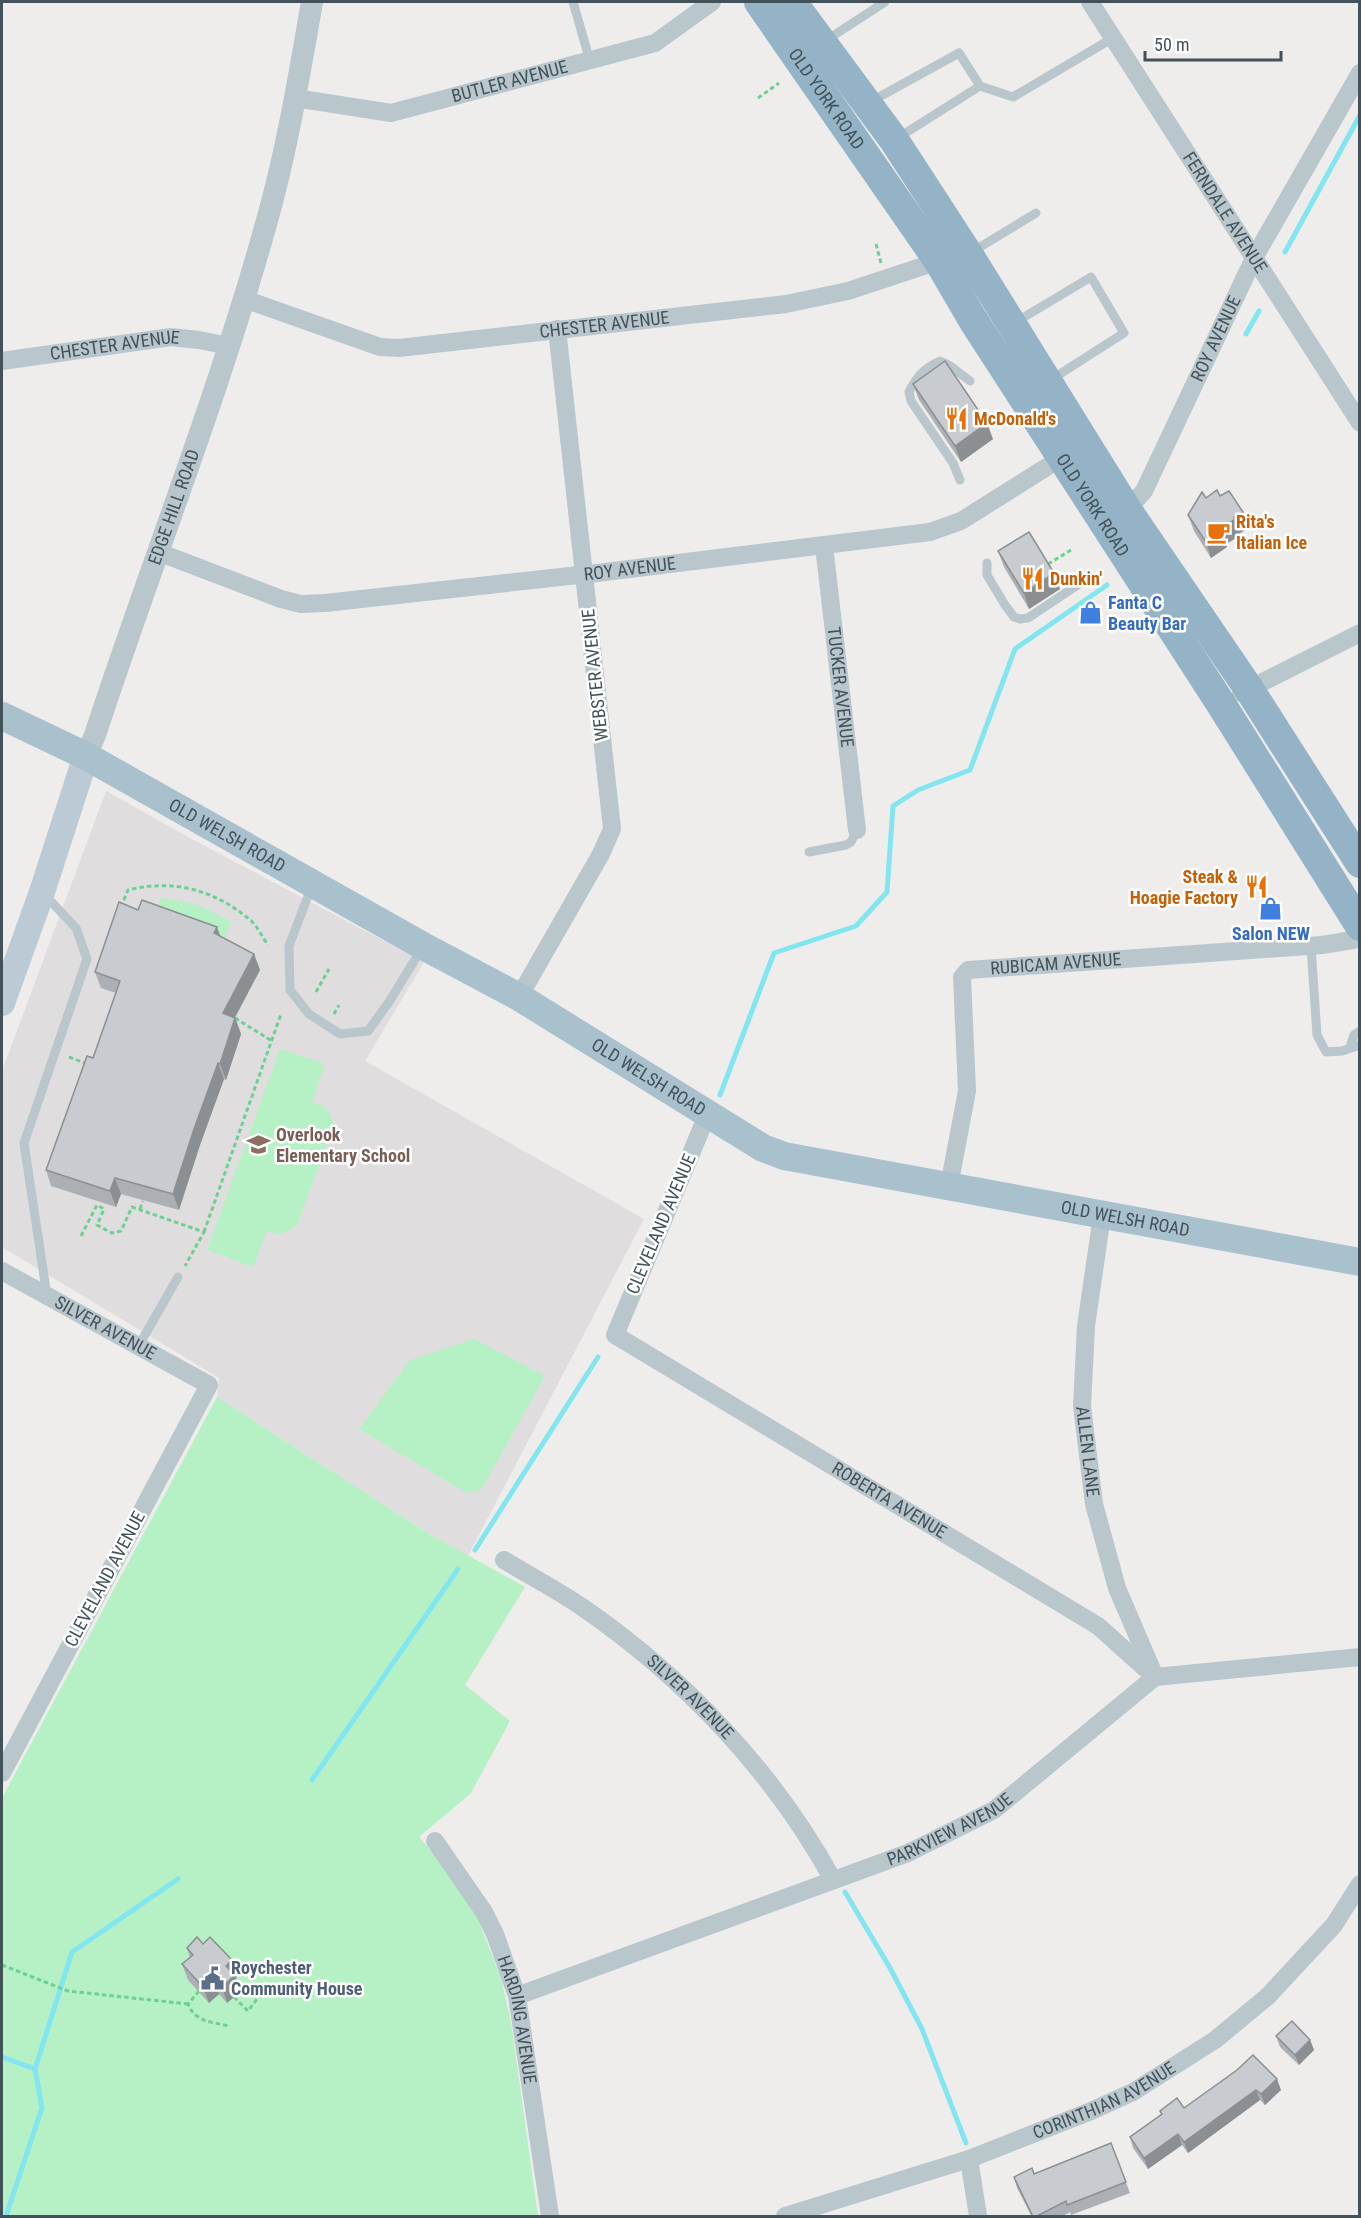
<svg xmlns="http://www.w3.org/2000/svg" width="1361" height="2218" font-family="'Roboto Condensed',sans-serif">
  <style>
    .education { fill: #e0ddde }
    .green { fill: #b6f0c5 }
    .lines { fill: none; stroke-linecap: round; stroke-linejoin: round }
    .stream { stroke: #81e6f0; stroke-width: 5 }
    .path { stroke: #6dd093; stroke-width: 3; stroke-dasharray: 4.5 3; stroke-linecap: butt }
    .service { stroke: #b9c6cc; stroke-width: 9 }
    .minor { stroke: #b9c6cc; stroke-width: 18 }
    .tertiary { stroke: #b9c6cc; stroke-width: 22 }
    .secondary { stroke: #bbcad4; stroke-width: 26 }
    .primary { stroke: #a9c0cd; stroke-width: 28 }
    .trunk { stroke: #94b3c6; stroke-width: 30 }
    .wall { fill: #acafb4 }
    .shaded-wall { fill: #8c8f92 }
    .building { fill: #c8ccd1; stroke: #8c8f92; stroke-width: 1.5 }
    .labels { text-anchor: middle; stroke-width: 5; stroke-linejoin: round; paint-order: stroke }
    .street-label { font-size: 18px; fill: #43525a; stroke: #fff }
    .food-label { font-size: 18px; font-weight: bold; fill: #c56008; stroke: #fff; text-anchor: start }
    .shop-label { font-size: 18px; font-weight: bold; fill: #366cbe; stroke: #fff; text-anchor: start }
    .education-label { font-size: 18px; font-weight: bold; fill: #785e54; stroke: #fff; text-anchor: start }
    .service-label { font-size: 18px; font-weight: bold; fill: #4e5e75; stroke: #fff; text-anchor: start }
  </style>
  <rect width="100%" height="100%" fill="#efecec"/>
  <polygon class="education" points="106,791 188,837 424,962 365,1061 644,1219 468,1556 426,1532 217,1397 219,1378 2,1247 2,1071"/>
  <g class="green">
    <path d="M 161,898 C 188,900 209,908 231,922 L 223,943 L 154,918 Z"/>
    <polygon points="280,1049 325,1064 312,1102 326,1107 334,1124 297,1226 279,1235 267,1231 253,1267 207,1250"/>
    <polygon points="474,1339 545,1376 481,1490 467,1493 359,1429 410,1360"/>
    <polygon points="217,1397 426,1532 525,1587 465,1685 510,1721 471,1793 419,1837 438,1859 477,1917 501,1978 511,2022 538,2216 2,2216 2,1798"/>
  </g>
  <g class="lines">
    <g class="stream">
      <polyline points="1285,252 1360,115"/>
      <polyline points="1246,334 1259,311"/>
      <polyline points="720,1095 774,953 856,926 887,892 893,806 918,790 970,770 1015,649 1107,585"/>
      <polyline points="475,1550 598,1357"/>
      <polyline points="312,1780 458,1569"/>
      <polyline points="845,1892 890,1968 922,2029 966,2143"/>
      <polyline points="2,2057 35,2069"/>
      <polyline points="6,2216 42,2108 35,2069 72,1952 178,1879"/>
    </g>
    <g class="path">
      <polyline points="758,98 779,83"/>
      <polyline points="876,244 881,263"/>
      <polyline points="1048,564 1071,550"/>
      <path d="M 121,907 L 128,890 C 172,879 213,889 249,919 C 257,925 262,937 268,945"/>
      <polyline points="316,992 329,969"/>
      <polyline points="334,1014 339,1005"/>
      <polyline points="235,1018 272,1041"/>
      <polyline points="69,1057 87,1064"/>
      <polyline points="140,1209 143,1201"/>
      <polyline points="204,1232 281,1014"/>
      <polyline points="81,1236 97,1205 104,1209 97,1225 112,1233 121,1231 132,1207 204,1232 185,1266"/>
      <polyline points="2,1965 68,1991 188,2004"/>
      <path d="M 199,1991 L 188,2004 C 195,2022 212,2022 229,2026"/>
      <polyline points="234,1997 248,2011 257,1999 270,1989"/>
    </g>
    <g class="service">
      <polyline points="573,2 590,61"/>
      <polyline points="825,41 885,2"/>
      <polyline points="870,102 959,53 980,86"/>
      <polyline points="896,139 980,86 1013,97 1113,38"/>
      <polyline points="970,253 1036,213"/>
      <polyline points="1016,322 1091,277 1124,333 1052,379"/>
      <path d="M 960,480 L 953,463 L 911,401 L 909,392 C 917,376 924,368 940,361 L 949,365 L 970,381"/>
      <polyline points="987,563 987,575 1005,605 1014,617 1020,619 1028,618 1079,584 1088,576"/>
      <polyline points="809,852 846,845 851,842 857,830"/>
      <polyline points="311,888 289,946 290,990 309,1014 340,1034 368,1031 389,1002 422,948"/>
      <polyline points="45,895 76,928 87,959 24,1143 47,1296"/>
      <polyline points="1311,946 1317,1035 1326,1052 1342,1051 1360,1045"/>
      <polyline points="1350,1047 1354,1035 1360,1031"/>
      <polyline points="138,1347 178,1277"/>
    </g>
    <g class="minor">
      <path id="s1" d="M 1090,2 L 1360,423"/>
      <path id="s2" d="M 295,98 L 391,113 L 655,43 L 712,2"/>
      <path id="s3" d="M 244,299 L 380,347 L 399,348 L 786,304 L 848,291 L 945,259"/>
      <path id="s4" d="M 2,361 L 171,337 L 199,340 L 229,346"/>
      <path id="s5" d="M 1127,510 L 1144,491 L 1254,258 L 1360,73"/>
      <path id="s6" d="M 824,546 L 857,830"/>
      <path id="s7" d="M 158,552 L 281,599 L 301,604 L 325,603 L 597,573 L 930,532 L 961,521 L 1069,453"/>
      <polyline points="1241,693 1360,633"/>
      <polyline points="519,997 601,854 612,829 557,329"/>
      <path id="s8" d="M 708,1113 L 615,1335 L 1098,1626 L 1155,1677"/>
      <path id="s9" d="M 949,1186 L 967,1091 L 962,977 L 968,970 L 1322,945 L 1353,940 L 1360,936"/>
      <path id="s10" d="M 1102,1216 L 1086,1326 L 1082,1406 L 1094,1504 L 1117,1588 L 1153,1672"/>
      <path id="s11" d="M 2,1271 L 209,1385 L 2,1773"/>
      <path id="s12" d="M 504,1560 C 530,1576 557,1590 582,1607 C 684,1677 774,1772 833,1880"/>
      <path id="s13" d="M 435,1841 L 484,1912 L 495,1934 L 517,1996 L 550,2216"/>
      <path id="s14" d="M 517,1996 L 908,1853 L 994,1810 L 1155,1677 L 1360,1657"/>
      <polyline points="969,2159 978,2216"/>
      <path id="s15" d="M 785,2216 L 969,2159 L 1091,2111 L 1133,2092 L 1215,2040 L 1267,1997 L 1334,1925 L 1360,1884"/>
    </g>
    <path class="tertiary" id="s16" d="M 86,756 L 95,735 C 151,564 218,397 266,224 C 287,151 299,76 312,2"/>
    <polyline class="secondary" points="2,1003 42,892 86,756"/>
    <path class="primary" id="s17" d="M 2,716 L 86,756 L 423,946 L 519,997 L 763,1148 L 784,1156 L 1360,1262"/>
    <g class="trunk">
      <path id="s18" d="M 759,2 L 938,260 L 973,320 L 1221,704 L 1360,926"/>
      <polyline points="792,2 894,140 968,254 1127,510 1249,689 1360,863"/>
    </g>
  </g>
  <g class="wall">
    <polygon points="913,384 993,439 961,462 919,400"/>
    <polygon points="1220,496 1249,528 1240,533 1241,535 1226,544 1227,547 1211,558 1194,531 1188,515 1206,498"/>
    <polygon points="998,551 1060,589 1029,609 1004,567"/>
    <polygon points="138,910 221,936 254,954 260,970 235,1017 241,1034 226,1080 224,1079 200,1145 179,1210 121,1194 116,1207 51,1186 46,1170 93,1058 116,993 101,988 95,972"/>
    <polygon points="203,1944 237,1976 236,1978 241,1991 227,2003 219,1994 209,2003 188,1980 182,1964 190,1957 187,1948"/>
    <polygon points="1276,2036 1310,2040 1314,2050 1299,2065 1280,2047"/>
    <polygon points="1237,2070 1281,2090 1265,2105 1260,2100 1188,2153 1182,2145 1148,2169 1133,2148 1130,2137 1161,2115 1160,2111 1184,2108"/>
    <polygon points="1111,2143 1130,2193 1071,2215 1070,2212 1061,2217 1032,2217 1017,2188 1014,2177 1034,2174"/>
  </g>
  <g class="shaded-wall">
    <polygon points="987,423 993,439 961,462 955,446"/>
    <polygon points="1243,512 1249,528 1240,533 1241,535 1226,544 1227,547 1211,558 1206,542 1220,529"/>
    <polygon points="1054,573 1060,589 1029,609 1024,593"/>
    <polygon points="217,927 223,943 214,933"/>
    <polygon points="254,954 260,970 229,1029 223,1013"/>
    <polygon points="235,1018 241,1034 226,1080 220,1064"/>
    <polygon points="218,1063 224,1079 200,1145 179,1210 173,1194 194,1129"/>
    <polygon points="115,1178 121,1194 116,1207 110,1191"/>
    <polygon points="232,1960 237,1976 236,1978 241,1991 227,2003 222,1987 226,1966"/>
    <polygon points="213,1978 219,1994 209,2003 203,1987"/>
    <polygon points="1310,2040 1314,2050 1299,2065 1295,2055"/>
    <polygon points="1277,2079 1281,2090 1265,2105 1261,2094"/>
    <polygon points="1256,2090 1260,2100 1188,2153 1184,2142"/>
    <polygon points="1178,2134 1182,2145 1148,2169 1144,2158"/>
  </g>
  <g class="building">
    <polygon points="945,361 987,423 955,446 913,384"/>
    <polygon points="1217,490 1220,496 1229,491 1243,512 1234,517 1235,519 1220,529 1221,531 1206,542 1188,515 1202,492 1206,498"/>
    <polygon points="1029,532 1054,573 1024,593 998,551"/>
    <polygon points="142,900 217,927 214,933 254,954 223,1013 235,1018 220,1064 218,1063 194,1129 173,1194 115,1178 110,1191 46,1170 87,1056 93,1058 120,981 95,972 119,902 138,910"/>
    <polygon points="197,1937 203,1944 210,1937 232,1960 226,1966 235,1975 222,1987 213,1978 203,1987 182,1964 193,1955 187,1948"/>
    <polygon points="1292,2021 1310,2040 1295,2055 1276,2036"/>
    <polygon points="1253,2055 1277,2079 1261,2094 1256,2090 1184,2142 1178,2134 1144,2158 1130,2137 1162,2114 1160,2111 1177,2098 1184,2108 1237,2070"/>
    <polygon points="1111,2143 1126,2182 1067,2205 1066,2201 1035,2217 1033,2217 1014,2177 1032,2168 1034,2174"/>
  </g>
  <defs>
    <symbol id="restaurant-bare" viewBox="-9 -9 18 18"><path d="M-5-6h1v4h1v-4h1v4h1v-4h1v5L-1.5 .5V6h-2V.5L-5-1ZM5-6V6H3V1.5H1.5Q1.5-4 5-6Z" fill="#e8710a" stroke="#fff" stroke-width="2.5" paint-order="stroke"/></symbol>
    <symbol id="cafe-bare" viewBox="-9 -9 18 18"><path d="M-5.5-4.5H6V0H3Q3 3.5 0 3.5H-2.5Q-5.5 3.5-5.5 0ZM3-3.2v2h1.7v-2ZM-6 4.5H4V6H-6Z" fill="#e8710a" stroke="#fff" stroke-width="2.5" paint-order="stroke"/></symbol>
    <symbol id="shop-bare" viewBox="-9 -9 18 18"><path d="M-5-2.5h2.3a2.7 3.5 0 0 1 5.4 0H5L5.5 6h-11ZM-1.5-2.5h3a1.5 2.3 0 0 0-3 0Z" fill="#3f7fe0" stroke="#fff" stroke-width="2.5" paint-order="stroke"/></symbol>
    <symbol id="school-bare" viewBox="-9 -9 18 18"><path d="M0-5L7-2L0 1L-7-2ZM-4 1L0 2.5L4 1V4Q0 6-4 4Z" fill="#8d6e63" stroke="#fff" stroke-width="2.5" paint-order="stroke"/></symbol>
    <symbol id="civic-bare" viewBox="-9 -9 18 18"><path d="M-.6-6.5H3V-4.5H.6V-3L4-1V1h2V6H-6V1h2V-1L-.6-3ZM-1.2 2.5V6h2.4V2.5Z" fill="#5c6f8a" stroke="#fff" stroke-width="2.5" paint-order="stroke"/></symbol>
  </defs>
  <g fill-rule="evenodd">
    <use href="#restaurant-bare" x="940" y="402" width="33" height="33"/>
    <use href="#cafe-bare" x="1202" y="516" width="33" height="33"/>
    <use href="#restaurant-bare" x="1016" y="562" width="33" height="33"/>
    <use href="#shop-bare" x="1074" y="596" width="33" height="33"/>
    <use href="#restaurant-bare" x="1240" y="870" width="33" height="33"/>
    <use href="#shop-bare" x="1254" y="892" width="33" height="33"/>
    <use href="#school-bare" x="242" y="1128" width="33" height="33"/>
    <use href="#civic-bare" x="196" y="1962" width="33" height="33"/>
  </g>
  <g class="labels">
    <g class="street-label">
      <text dy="6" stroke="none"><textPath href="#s2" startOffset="220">BUTLER AVENUE</textPath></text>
      <text dy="6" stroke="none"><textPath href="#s18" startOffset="118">OLD YORK ROAD</textPath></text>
      <text dy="6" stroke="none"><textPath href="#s1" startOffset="250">FERNDALE AVENUE</textPath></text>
      <text dy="6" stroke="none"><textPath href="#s3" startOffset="370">CHESTER AVENUE</textPath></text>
      <text dy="6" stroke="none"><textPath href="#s5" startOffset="194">ROY AVENUE</textPath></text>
      <text dy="6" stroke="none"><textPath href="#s4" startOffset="114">CHESTER AVENUE</textPath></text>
      <text dy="6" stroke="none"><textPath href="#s18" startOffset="604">OLD YORK ROAD</textPath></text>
      <text dy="6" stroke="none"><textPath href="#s16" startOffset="264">EDGE HILL ROAD</textPath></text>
      <text dy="6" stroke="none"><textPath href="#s7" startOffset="483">ROY AVENUE</textPath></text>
      <text transform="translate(595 675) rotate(-96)" y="6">WEBSTER AVENUE</text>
      <text dy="6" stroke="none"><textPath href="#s6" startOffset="142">TUCKER AVENUE</textPath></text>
      <text dy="6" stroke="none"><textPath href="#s17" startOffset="255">OLD WELSH ROAD</textPath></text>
      <text dy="6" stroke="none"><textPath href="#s9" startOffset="308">RUBICAM AVENUE</textPath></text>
      <text dy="6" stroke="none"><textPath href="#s17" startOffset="741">OLD WELSH ROAD</textPath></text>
      <text dy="6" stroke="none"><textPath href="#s17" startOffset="1245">OLD WELSH ROAD</textPath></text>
      <text transform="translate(661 1224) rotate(-67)" y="6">CLEVELAND AVENUE</text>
      <text dy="6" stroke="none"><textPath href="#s11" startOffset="118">SILVER AVENUE</textPath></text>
      <text dy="6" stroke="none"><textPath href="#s10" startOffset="237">ALLEN LANE</textPath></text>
      <text dy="6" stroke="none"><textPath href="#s8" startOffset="561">ROBERTA AVENUE</textPath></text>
      <text transform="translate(105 1579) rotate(-62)" y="6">CLEVELAND AVENUE</text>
      <text dy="6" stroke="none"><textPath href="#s12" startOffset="232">SILVER AVENUE</textPath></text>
      <text dy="6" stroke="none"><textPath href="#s14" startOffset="464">PARKVIEW AVENUE</textPath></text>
      <text dy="6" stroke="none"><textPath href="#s13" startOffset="200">HARDING AVENUE</textPath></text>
      <text dy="6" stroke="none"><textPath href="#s15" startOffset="340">CORINTHIAN AVENUE</textPath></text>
    </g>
    <g class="food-label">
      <text x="974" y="425">McDonald's</text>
      <text x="1236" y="528">Rita's<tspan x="1236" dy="21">Italian Ice</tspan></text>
      <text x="1050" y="585">Dunkin'</text>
      <text x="1238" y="883" text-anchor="end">Steak &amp;<tspan x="1238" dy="21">Hoagie Factory</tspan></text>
    </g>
    <g class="shop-label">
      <text x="1108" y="609">Fanta C<tspan x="1108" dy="21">Beauty Bar</tspan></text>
      <text x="1271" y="940" text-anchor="middle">Salon NEW</text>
    </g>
    <g class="education-label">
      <text x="276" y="1141">Overlook<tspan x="276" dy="21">Elementary School</tspan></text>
    </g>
    <g class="service-label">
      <text x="231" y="1974">Roychester<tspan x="231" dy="21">Community House</tspan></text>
    </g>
  </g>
  <rect width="1361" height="2218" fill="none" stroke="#43525a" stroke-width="6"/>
  <path d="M1145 51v9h136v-9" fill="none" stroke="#43525a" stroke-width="3"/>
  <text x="1154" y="51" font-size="18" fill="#43525a" stroke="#ffffff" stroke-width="4.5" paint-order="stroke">50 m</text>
</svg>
